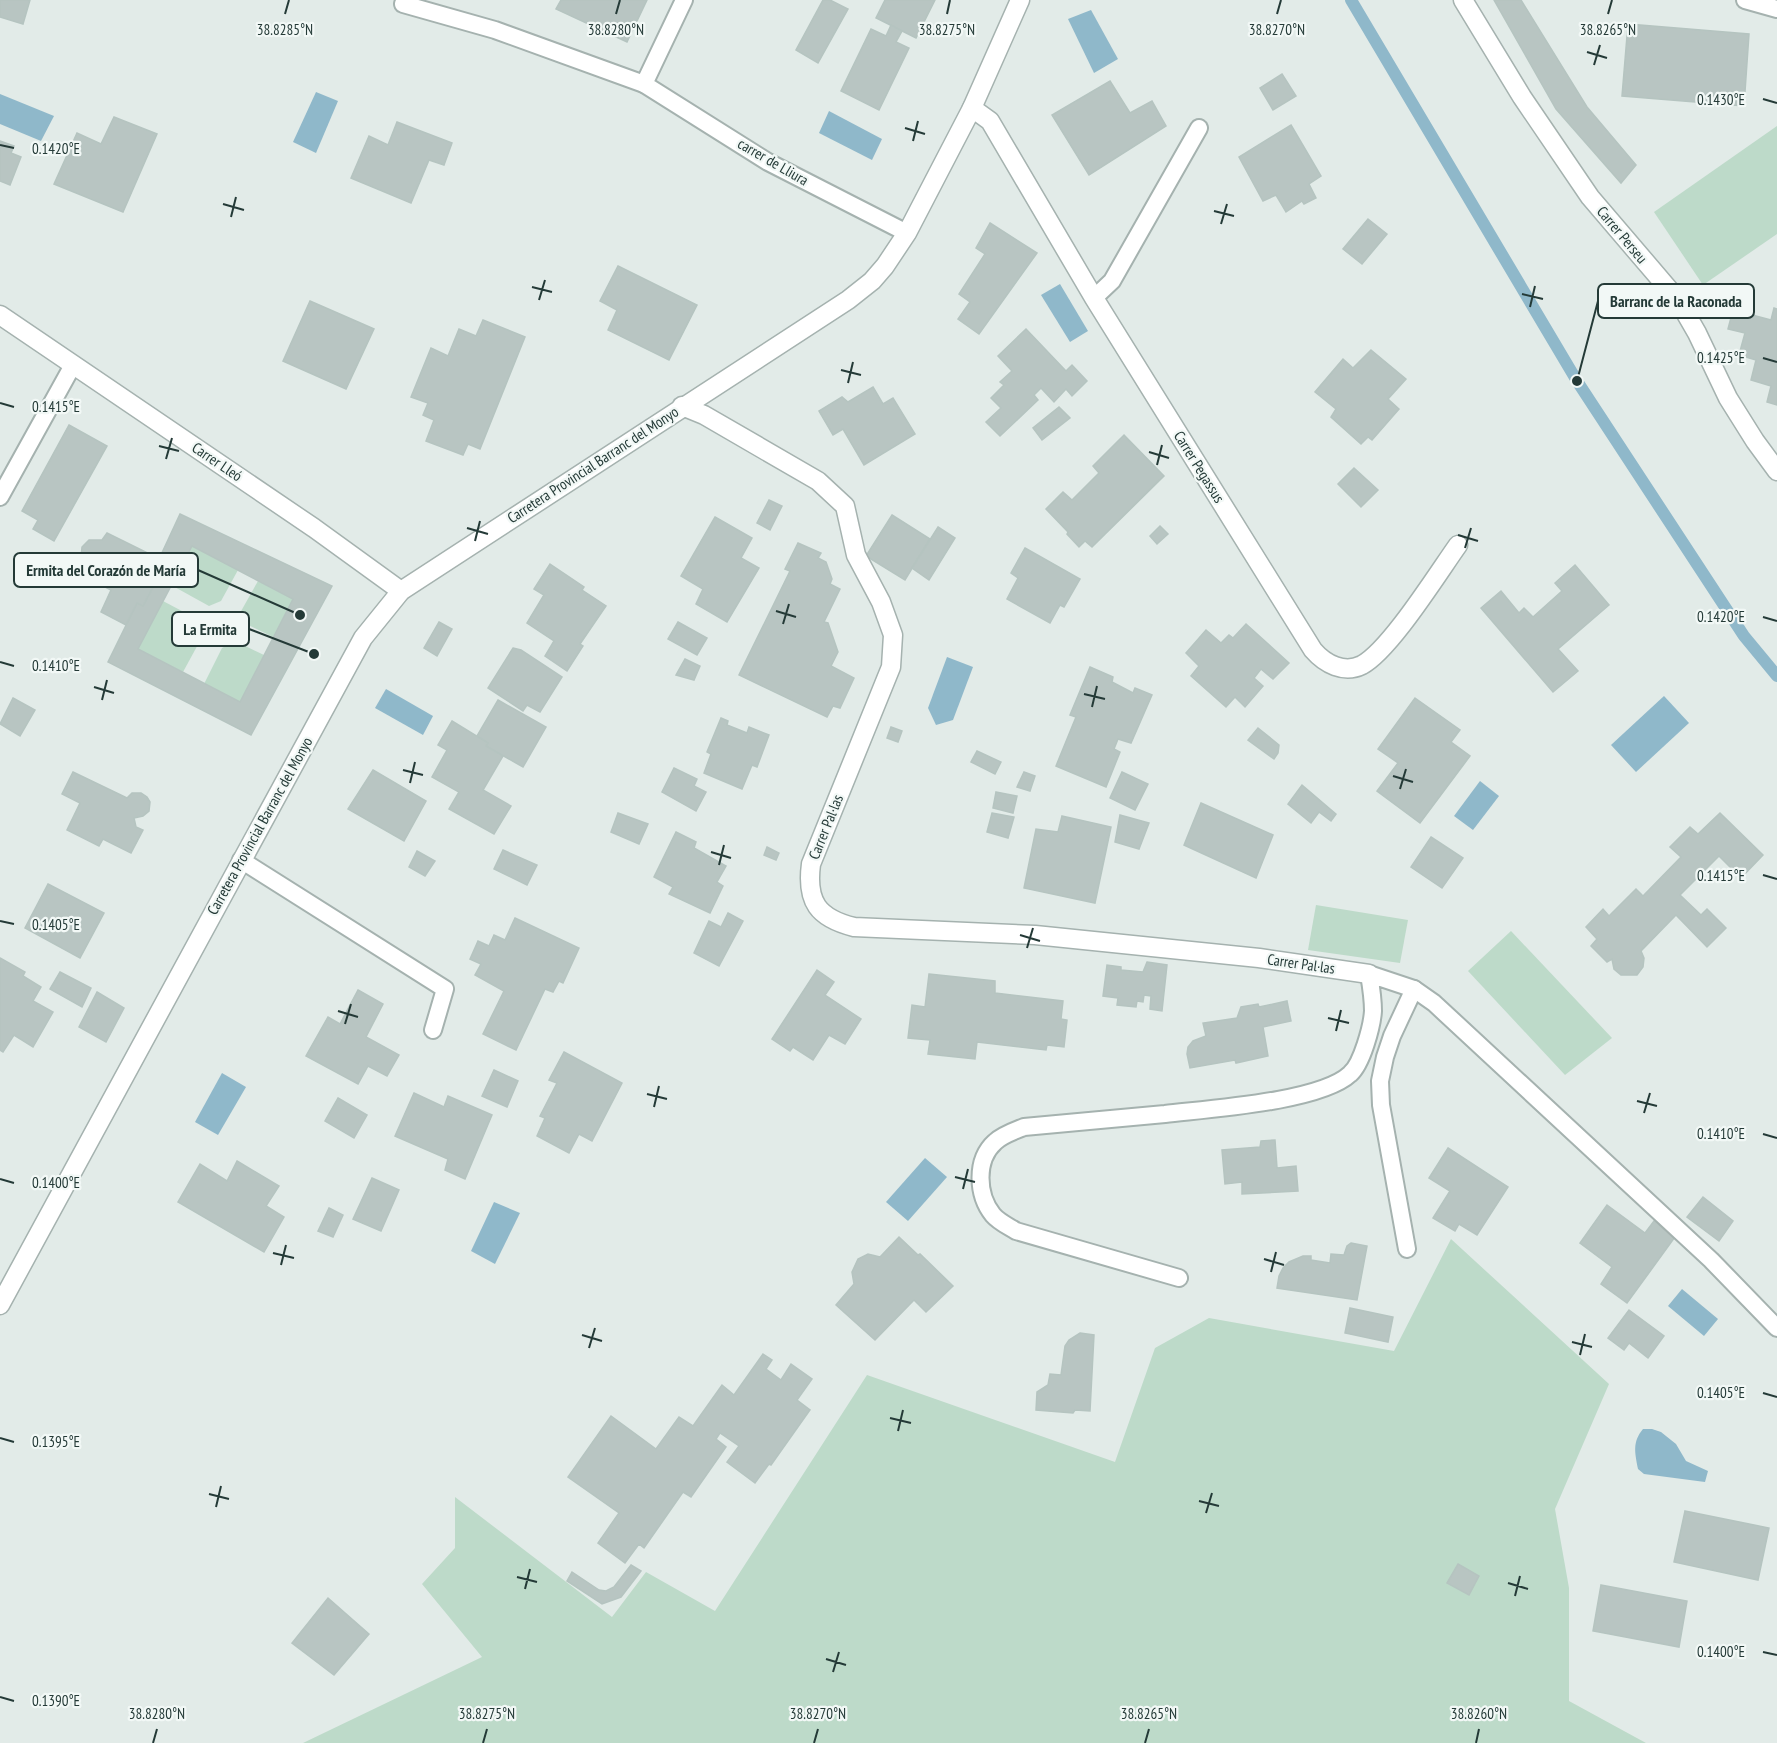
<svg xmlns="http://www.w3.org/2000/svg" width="1777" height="1743" font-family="'PT Sans Narrow',sans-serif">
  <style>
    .green { fill: #bddac9 }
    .water { fill: #8fb8ca }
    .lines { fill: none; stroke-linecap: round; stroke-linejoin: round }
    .stream { stroke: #8fb8ca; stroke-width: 12 }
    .building { fill: #b8c5c2; stroke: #b5c4c0; stroke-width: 1.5; fill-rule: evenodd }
    .service-casing { stroke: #a5b2af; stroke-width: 20 }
    .minor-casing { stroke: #a5b2af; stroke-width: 21 }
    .tertiary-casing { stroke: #a5b2af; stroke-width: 21 }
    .service { stroke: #fff; stroke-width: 16 }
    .minor { stroke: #fff; stroke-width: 18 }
    .tertiary { stroke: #fff; stroke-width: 18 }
    .ticks { fill: none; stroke: #243a37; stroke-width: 2 }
    .labels { text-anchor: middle; stroke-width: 4.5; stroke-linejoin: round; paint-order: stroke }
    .street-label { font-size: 15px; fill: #243a37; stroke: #f2f8f6 }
    .ticks-label { font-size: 15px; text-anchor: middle; fill: #243a37; stroke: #f2f8f6; stroke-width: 4.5; stroke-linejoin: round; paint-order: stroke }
    .leader { fill: none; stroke: #243a37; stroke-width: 2 }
    .callout-dot { fill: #243a37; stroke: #f2f8f6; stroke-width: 2 }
    .callout { fill: #f2f8f6; stroke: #243a37; stroke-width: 2 }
    .callout-label { font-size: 16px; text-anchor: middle; font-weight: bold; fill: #243a37 }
  </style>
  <rect width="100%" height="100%" fill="#e2ebe8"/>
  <g class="green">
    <polygon points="1777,126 1777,234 1703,285 1654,212"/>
    <polygon points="192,546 238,570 221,601 209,606 171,585"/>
    <polygon points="258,581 293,599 273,637 244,623 240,613"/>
    <polygon points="163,601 197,619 201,639 183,672 138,649"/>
    <polygon points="235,641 264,655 240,702 204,684 222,648"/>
    <polygon points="1316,905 1408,920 1400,963 1308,950"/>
    <polygon points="1511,931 1612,1038 1565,1075 1468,971"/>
    <polygon points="1451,1239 1609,1384 1555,1509 1569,1588 1569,1701 1646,1743 303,1743 482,1657 422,1584 455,1548 455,1497 612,1617 646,1572 715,1611 867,1375 1115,1462 1155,1348 1209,1318 1394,1351"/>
  </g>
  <g class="water">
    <polygon points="1091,10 1118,59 1094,73 1068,19"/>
    <polygon points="316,92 338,101 316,153 293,142"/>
    <polygon points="0,94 54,116 41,141 0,124"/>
    <polygon points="829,111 882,139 872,160 819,133"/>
    <polygon points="1060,284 1088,331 1070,342 1041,295"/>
    <polygon points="947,657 973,667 953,720 936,725 928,708"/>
    <polygon points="386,689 433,716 423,735 375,708"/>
    <polygon points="1664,696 1689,723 1636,772 1611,745"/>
    <polygon points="1480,781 1499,796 1473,830 1454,816"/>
    <polygon points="222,1073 246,1087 218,1135 195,1122"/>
    <polygon points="925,1158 947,1177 908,1221 886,1202"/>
    <polygon points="494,1202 520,1213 495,1264 471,1251"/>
    <polygon points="1682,1289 1718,1319 1704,1336 1668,1306"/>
    <path d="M 1643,1429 L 1652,1429 L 1661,1432 L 1676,1444 L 1686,1461 L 1708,1471 L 1705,1482 L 1644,1474 L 1638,1469 C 1635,1453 1632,1442 1643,1429 Z"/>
  </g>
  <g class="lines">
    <polyline class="stream" points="1351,0 1577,381 1744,636 1777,676"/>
  </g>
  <g class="building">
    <polygon points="0,0 30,0 23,24 0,17"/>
    <polygon points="561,0 647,0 627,42 556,9"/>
    <polygon points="823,0 830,0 848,9 818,63 796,50"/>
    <polygon points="885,0 935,0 916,38 876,18"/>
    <polygon points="1494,0 1521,0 1587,107 1636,165 1621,183 1556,109"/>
    <polygon points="1628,24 1749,34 1744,106 1622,96"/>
    <polygon points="891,25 902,31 896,42 909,48 879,110 841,91 871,29 886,36"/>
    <polygon points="1282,74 1296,96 1273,110 1260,88"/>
    <polygon points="1110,81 1130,113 1152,101 1166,126 1089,175 1052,115"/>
    <polygon points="114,117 157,134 123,212 54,184 77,133 101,144"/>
    <polygon points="397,122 452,143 444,165 429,160 411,203 351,178 369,136 388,145"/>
    <polygon points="1291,125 1321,176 1309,184 1316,198 1304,204 1302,201 1286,212 1276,195 1263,201 1239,157"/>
    <polygon points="0,141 14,146 11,153 21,157 10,185 0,181"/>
    <polygon points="1368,219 1387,234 1362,264 1343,249"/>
    <polygon points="990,223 1037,253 979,334 958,319 970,302 959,294 985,254 976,248"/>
    <polygon points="618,266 697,305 669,360 608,330 617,310 600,301"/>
    <polygon points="310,301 374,329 346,389 283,361"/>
    <polygon points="1774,308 1777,309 1777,405 1767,402 1771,386 1751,380 1756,360 1739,355 1745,333 1728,329 1733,310 1771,320"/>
    <polygon points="483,320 525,337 480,449 468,444 463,455 426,441 434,420 423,415 428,403 411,397 431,348 448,356 459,329 476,336"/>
    <polygon points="1026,329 1066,371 1072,365 1087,381 1072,396 1066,389 1054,402 1041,388 1034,395 1038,400 1000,436 986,422 1001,408 991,398 1004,385 1000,382 1012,371 998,356"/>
    <polygon points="1371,350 1406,379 1388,399 1399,409 1372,440 1368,437 1361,444 1331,417 1336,409 1315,392 1343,359 1353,368"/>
    <polygon points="873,387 883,404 893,398 915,434 864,465 843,429 833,435 819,411 842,397 848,402"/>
    <polygon points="1059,407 1070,418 1042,440 1033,428"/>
    <polygon points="69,425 107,446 54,541 33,529 38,520 22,511"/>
    <polygon points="1124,435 1164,476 1092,547 1085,541 1079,547 1067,534 1068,532 1046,509 1063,492 1072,500 1099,473 1093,466"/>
    <polygon points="1354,468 1378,490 1361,507 1338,484"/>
    <polygon points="769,500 782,506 770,530 757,523"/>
    <path d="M 180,514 L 332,586 L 251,735 L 108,662 L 137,603 L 143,606 L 166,562 L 160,557 ZM 192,546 L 293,599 L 240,702 L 138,649 Z"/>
    <polygon points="892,515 930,539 905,580 866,556"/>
    <polygon points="715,517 752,538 741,558 759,568 727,622 696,604 703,589 681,576"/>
    <polygon points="1160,526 1168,534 1157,544 1150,536"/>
    <polygon points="938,527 955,538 929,580 912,568"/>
    <polygon points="107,533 166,562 143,606 137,603 126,625 101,612 111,590 84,576 87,567 82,563 81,558 82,547 89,540 102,540"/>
    <polygon points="798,543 821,553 818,558 826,562 832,579 830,584 840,589 824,622 828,623 838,652 831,666 854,678 840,708 833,706 827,717 739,675 790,571 785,569"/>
    <polygon points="1025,548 1080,579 1064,607 1060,605 1050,623 1007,599 1018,578 1011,573"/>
    <polygon points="550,564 584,587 582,590 606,606 580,644 583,646 567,671 545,656 554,641 527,623 544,595 534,589"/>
    <polygon points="1575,565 1609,605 1558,649 1578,671 1553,692 1481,608 1501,591 1519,613 1524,608 1533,617 1562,591 1555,583"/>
    <polygon points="439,622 452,629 437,656 424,648"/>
    <polygon points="678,622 707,638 697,655 668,639"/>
    <polygon points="1246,624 1289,663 1273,679 1261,669 1254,678 1263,686 1245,707 1235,697 1226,707 1191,676 1199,666 1186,653 1206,630 1221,643 1229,635 1233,638"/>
    <polygon points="513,648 521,650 562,677 540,712 527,705 523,711 488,688"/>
    <polygon points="685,659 700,666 694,680 676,675"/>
    <polygon points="1090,667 1113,677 1112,682 1133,693 1135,688 1152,695 1131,743 1118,739 1114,749 1120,752 1106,787 1056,766 1076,717 1070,715"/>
    <polygon points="13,698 35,710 20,736 0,724"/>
    <polygon points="1415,698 1460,730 1451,742 1470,756 1420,823 1377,791 1398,763 1378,749"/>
    <polygon points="498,700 546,727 523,767 486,746 488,743 477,736"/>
    <polygon points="721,718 728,721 727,725 747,733 749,727 769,735 757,767 752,765 742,789 704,773 711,754 707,752"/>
    <polygon points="452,721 488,743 486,746 503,756 483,790 511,806 494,834 449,809 459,792 432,777 447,750 438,745"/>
    <polygon points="891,727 902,731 898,742 887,738"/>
    <polygon points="1258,728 1279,745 1278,753 1274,759 1248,740"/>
    <polygon points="977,751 1001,762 995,774 971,762"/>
    <polygon points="674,768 697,779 694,786 706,792 696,811 662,792"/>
    <polygon points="373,770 426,801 404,841 348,809"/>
    <polygon points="73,772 127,798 132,793 141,793 147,797 150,802 149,811 143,816 134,818 136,827 143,830 131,853 103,839 99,846 67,830 80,803 62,794"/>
    <polygon points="1024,772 1035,776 1030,791 1017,787"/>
    <polygon points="1122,772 1148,784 1135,810 1110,798"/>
    <polygon points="1302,785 1336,814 1331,821 1319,812 1311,823 1288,804"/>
    <polygon points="996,792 1017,796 1013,813 993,808"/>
    <polygon points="1201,803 1273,835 1256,878 1184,845"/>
    <polygon points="618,813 648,824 639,844 611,832"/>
    <polygon points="992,813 1014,817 1008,838 987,832"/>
    <polygon points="1720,813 1763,855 1741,878 1719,856 1680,895 1701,915 1707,909 1726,928 1707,947 1676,915 1641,951 1644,958 1643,967 1637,975 1621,975 1614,969 1612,959 1607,962 1591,946 1597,939 1586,927 1603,909 1609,916 1636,889 1643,896 1681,857 1670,847 1690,827 1698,834"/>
    <polygon points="1120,815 1149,823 1139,849 1115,842"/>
    <polygon points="1062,816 1111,827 1095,903 1024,888 1036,829 1058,832"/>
    <polygon points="676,832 696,842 694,848 726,866 717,882 723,886 710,913 669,894 673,887 654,877"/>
    <polygon points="1431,837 1463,858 1442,888 1411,867"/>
    <polygon points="767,847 779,853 776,860 764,855"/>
    <polygon points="503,850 537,865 527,885 494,869"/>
    <polygon points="417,851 435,861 425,876 409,867"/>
    <polygon points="48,884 104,913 80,958 25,928"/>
    <polygon points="728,913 743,921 719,966 694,953 709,921 721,927"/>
    <polygon points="515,918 579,948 563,983 559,981 553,992 545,989 516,1050 483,1034 504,991 475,975 481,964 470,959 478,941 489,946 494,935 505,940"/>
    <polygon points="0,958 25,972 23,976 41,987 33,1001 53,1012 33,1047 14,1035 3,1052 0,1050"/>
    <polygon points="1147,962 1167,965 1162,1011 1150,1009 1151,996 1144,995 1143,1002 1137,1001 1136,1007 1117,1005 1118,998 1103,996 1107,965 1121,967 1121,970 1143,972"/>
    <polygon points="817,970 834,982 825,995 861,1019 845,1044 829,1035 813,1060 793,1047 790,1051 772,1039"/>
    <polygon points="60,972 91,988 82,1007 50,989"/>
    <polygon points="929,974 995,981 995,993 1063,1001 1061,1019 1067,1020 1064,1047 1047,1045 1046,1050 977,1042 975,1059 928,1054 930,1040 908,1038 912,1005 925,1007"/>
    <polygon points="358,990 383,1004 366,1037 399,1055 387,1076 368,1066 358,1084 306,1056 328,1017 340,1024"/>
    <polygon points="97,992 124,1008 106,1042 79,1027"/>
    <polygon points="1287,1001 1291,1021 1263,1027 1268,1056 1236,1063 1235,1060 1190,1068 1187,1054 1188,1047 1193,1041 1206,1036 1203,1023 1237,1018 1241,1007 1258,1004 1259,1007"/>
    <polygon points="564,1052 622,1083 592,1141 579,1134 569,1153 537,1136 545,1118 540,1116 557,1083 549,1080"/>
    <polygon points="494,1070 518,1081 507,1107 482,1096"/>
    <polygon points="414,1093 444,1107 448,1096 492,1115 465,1179 445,1170 448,1159 395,1136"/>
    <polygon points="338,1098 367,1115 354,1138 325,1121"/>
    <polygon points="1275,1140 1277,1168 1296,1166 1298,1191 1242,1194 1242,1182 1225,1184 1222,1150 1260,1147 1261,1141"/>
    <polygon points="1448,1148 1508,1187 1477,1235 1459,1224 1455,1231 1433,1218 1450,1191 1429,1178"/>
    <polygon points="237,1161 279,1186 266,1206 284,1217 264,1252 178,1202 200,1164 227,1181"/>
    <polygon points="372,1178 399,1190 381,1231 353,1219"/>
    <polygon points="1703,1197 1733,1221 1719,1241 1687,1217"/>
    <polygon points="1607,1205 1645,1233 1654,1221 1675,1237 1627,1303 1601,1284 1612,1267 1580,1243"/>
    <polygon points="329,1208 343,1215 333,1237 318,1231"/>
    <polygon points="899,1237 918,1255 920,1254 953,1286 926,1312 914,1300 875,1340 836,1305 854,1284 852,1272 858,1259 868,1254 880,1257"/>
    <polygon points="1351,1243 1367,1246 1357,1300 1277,1288 1279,1276 1283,1268 1289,1262 1303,1256 1311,1256 1311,1260 1330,1263 1331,1254 1344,1255 1347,1246"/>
    <polygon points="1350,1308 1393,1317 1388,1342 1345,1333"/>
    <polygon points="1629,1310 1664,1336 1648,1358 1629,1343 1624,1350 1608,1338"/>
    <polygon points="1080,1333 1094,1335 1090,1411 1075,1410 1073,1413 1036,1410 1037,1392 1048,1385 1050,1374 1061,1375 1065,1346 1069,1340"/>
    <polygon points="763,1354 772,1360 766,1369 781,1380 791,1364 812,1379 797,1400 810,1410 771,1465 769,1464 755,1483 727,1462 739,1446 720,1433 716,1439 726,1447 691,1497 683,1492 644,1548 639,1544 625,1563 598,1543 619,1513 568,1477 611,1416 656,1449 679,1417 693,1426 722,1385 734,1395"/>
    <polygon points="1685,1511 1769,1528 1758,1580 1674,1562"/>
    <polygon points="1458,1564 1479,1576 1469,1595 1447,1583"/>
    <polygon points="631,1565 641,1571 621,1597 602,1604 567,1581 572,1572 599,1590 606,1591 614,1587"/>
    <polygon points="1601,1585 1687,1601 1679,1647 1593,1631"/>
    <polygon points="328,1598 369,1634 334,1675 292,1643"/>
  </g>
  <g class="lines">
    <defs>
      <g id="service">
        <polyline points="684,0 644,84 768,162 907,233"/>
        <polyline points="1745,0 1777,9"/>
        <polyline points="403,4 495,30 644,84"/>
        <polyline points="1094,298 1112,281 1199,128"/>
        <polyline points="0,497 73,365"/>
        <polyline points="241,860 445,989 433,1030"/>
        <polyline points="1407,1249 1381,1105 1380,1081 1385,1057 1392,1036 1414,989"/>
        <path d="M 1179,1278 L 1016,1231 C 1008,1226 999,1222 993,1215 C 977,1195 975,1160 995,1142 C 1002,1135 1014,1131 1024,1127 C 1071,1123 1118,1118 1165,1114 C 1207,1109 1320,1102 1350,1074 C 1362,1064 1372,1026 1373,1011 C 1373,998 1371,986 1369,974 L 1414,989 L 1434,1003 L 1711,1260 L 1777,1328"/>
      </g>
      <g id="minor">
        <polyline points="1463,0 1522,97 1590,197 1678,300 1697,333 1728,398 1755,441 1777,471"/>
        <path d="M 972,108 L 990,121 L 1094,298 L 1313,650 C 1325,664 1344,674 1362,665 C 1390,650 1438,573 1458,545"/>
        <polyline points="0,315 314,528 401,591"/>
        <path d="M 682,406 L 704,415 L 818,481 L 845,506 L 856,555 L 881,602 L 893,635 L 891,667 L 811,864 C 806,902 818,918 854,927 L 1035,935 L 1259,958 L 1369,974"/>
      </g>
      <polyline id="tertiary" points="0,1305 363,638 401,591 848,300 872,281 885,266 907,233 972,108 1020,0"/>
    </defs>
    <use href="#service" class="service-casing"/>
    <use href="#minor" class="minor-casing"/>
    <use href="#tertiary" class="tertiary-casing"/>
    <use href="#service" class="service"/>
    <use href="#minor" class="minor"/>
    <use href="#tertiary" class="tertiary"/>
  </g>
  <path class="ticks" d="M 285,14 L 289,0M 616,14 L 620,0M 947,14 L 950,0M 1277,14 L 1281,0M 1608,14 L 1612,0M 1587,52 L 1607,58M 1594,65 L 1600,45M 1763,99 L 1777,103M 905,128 L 925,134M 913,141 L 918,121M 0,145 L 14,148M 223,204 L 244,210M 1214,211 L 1234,216M 231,217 L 236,197M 1221,224 L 1227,204M 532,287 L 552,292M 1522,294 L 1543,299M 539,300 L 545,280M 1530,307 L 1535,286M 1763,358 L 1777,362M 841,370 L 861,375M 848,383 L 853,362M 0,403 L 14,407M 159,446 L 179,451M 1149,452 L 1169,458M 166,459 L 172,438M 1157,465 L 1162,445M 467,528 L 488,534M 1458,535 L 1478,541M 475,541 L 480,521M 1465,548 L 1471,528M 776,611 L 796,617M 1763,617 L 1777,621M 783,624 L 789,604M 0,662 L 14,666M 94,687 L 114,693M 1084,694 L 1105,699M 102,700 L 107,680M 1092,707 L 1097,686M 403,770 L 423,775M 1393,776 L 1413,782M 410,783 L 415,762M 1400,789 L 1406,769M 711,852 L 731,858M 719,865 L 724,845M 1763,875 L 1777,879M 0,921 L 14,924M 1020,935 L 1040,941M 1027,948 L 1033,928M 338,1011 L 358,1017M 1328,1018 L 1349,1023M 345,1024 L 351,1004M 1336,1031 L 1341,1010M 647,1094 L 667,1099M 1637,1101 L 1657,1106M 654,1107 L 659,1086M 1644,1113 L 1650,1093M 1763,1134 L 1777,1138M 955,1177 L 975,1182M 0,1179 L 14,1183M 963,1189 L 968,1169M 273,1253 L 294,1258M 1264,1259 L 1284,1265M 281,1265 L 286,1245M 1271,1272 L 1276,1252M 582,1335 L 602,1341M 1572,1342 L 1592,1347M 589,1348 L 595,1328M 1580,1355 L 1585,1334M 1763,1393 L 1777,1397M 890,1418 L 911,1423M 898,1431 L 903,1410M 0,1438 L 14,1442M 209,1494 L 229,1499M 1199,1501 L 1219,1506M 216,1507 L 221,1486M 1206,1513 L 1212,1493M 517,1577 L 537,1582M 1508,1583 L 1528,1589M 525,1589 L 530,1569M 1515,1596 L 1520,1576M 1763,1652 L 1777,1655M 826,1659 L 846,1665M 833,1672 L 839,1652M 0,1697 L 14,1701M 153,1743 L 157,1729M 483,1743 L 487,1729M 814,1743 L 818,1729M 1145,1743 L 1149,1729M 1476,1743 L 1479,1729"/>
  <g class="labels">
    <g class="street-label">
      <text transform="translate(773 162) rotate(30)" y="5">carrer de Lliura</text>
      <text transform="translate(1622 235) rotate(50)" y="5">Carrer Perseu</text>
      <text transform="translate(217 462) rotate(34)" y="5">Carrer Lleó</text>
      <text transform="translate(593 465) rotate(-33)" y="5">Carretera Provincial Barranc del Monyo</text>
      <text transform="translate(1199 467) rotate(58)" y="5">Carrer Pegassus</text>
      <text transform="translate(260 826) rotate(-61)" y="5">Carretera Provincial Barranc del Monyo</text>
      <text transform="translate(826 827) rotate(-68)" y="5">Carrer Pal·las</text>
      <text transform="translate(1301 964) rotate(8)" y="5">Carrer Pal·las</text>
    </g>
  </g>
  <g class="ticks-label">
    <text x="285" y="35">38.8285°N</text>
    <text x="616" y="35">38.8280°N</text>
    <text x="947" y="35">38.8275°N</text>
    <text x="1277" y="35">38.8270°N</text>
    <text x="1608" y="35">38.8265°N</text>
    <text x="1721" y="105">0.1430°E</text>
    <text x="56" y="154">0.1420°E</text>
    <text x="1721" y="363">0.1425°E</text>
    <text x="56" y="412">0.1415°E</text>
    <text x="1721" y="622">0.1420°E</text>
    <text x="56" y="671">0.1410°E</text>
    <text x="1721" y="881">0.1415°E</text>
    <text x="56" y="930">0.1405°E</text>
    <text x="1721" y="1139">0.1410°E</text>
    <text x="56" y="1188">0.1400°E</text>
    <text x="1721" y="1398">0.1405°E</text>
    <text x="56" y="1447">0.1395°E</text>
    <text x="1721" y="1657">0.1400°E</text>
    <text x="56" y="1706">0.1390°E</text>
    <text x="157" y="1719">38.8280°N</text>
    <text x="487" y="1719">38.8275°N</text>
    <text x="818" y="1719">38.8270°N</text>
    <text x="1149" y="1719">38.8265°N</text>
    <text x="1479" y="1719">38.8260°N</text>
  </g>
  <path class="leader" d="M1577 381L1598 301M300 615L198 570M314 654L249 629"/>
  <g class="callout-dot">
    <circle cx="1577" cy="381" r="6"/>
    <circle cx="300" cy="615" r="6"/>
    <circle cx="314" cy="654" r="6"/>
  </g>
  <g class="callout">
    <rect x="1598" y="284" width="156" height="34" rx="6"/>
    <rect x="14" y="553" width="184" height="34" rx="6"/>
    <rect x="172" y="612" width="77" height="34" rx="6"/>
  </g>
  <g class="callout-label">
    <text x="1676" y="307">Barranc de la Raconada</text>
    <text x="106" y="576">Ermita del Corazón de María</text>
    <text x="210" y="635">La Ermita</text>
  </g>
</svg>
